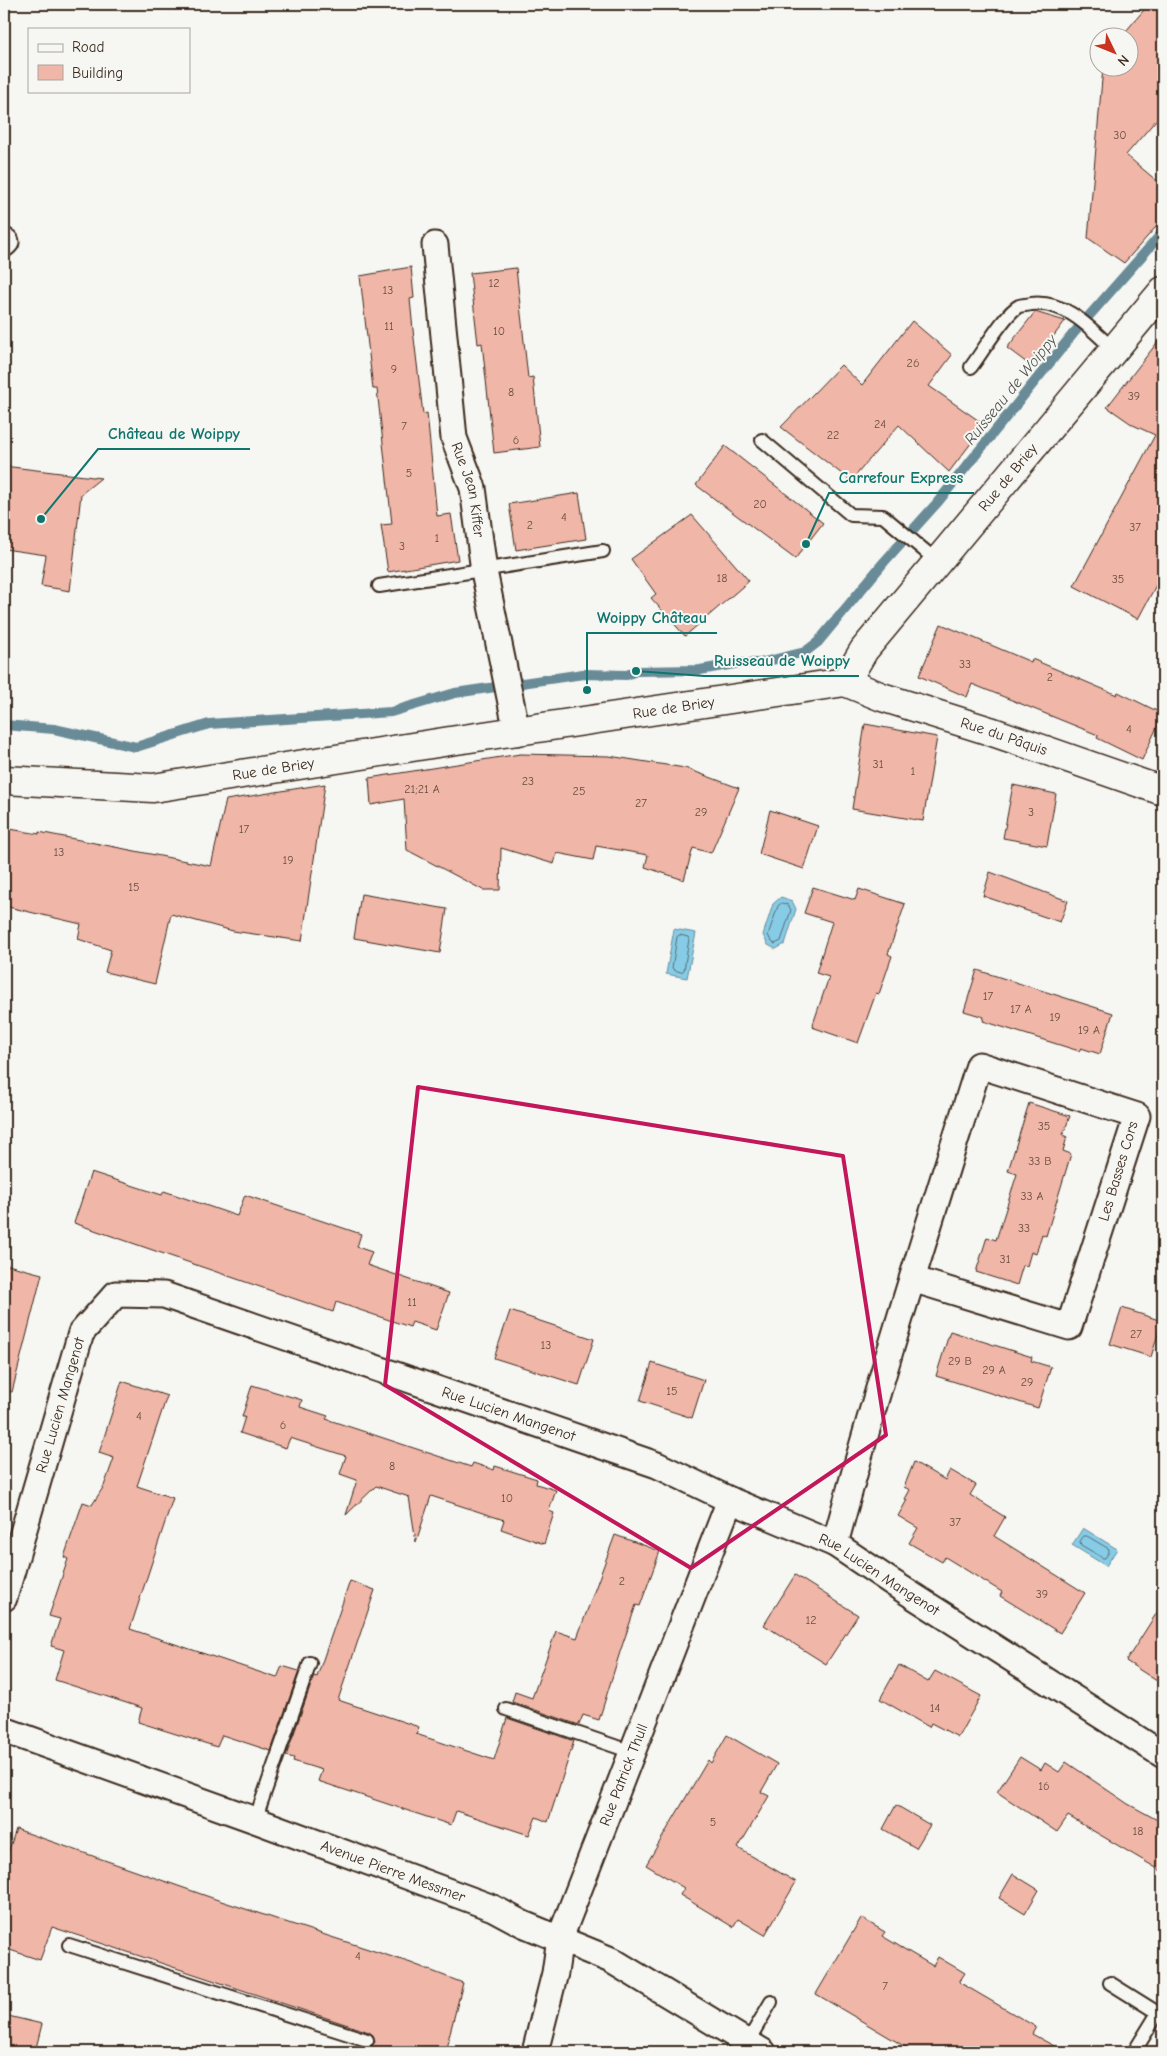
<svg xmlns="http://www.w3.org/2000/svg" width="1167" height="2056" font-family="'Comic Neue',sans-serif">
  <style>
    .water { fill: #86cce7; stroke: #688b97 }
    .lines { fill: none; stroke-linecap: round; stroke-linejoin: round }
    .shore { stroke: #596b6e; stroke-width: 1 }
    .stream { stroke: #688b97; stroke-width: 10 }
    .building { fill: #f0b6a8; stroke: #3b2a1e }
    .lane-casing { stroke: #3b2a1e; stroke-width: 16 }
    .street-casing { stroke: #3b2a1e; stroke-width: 29 }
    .secondary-casing { stroke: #3b2a1e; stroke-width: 31 }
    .lane { stroke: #f6f6f2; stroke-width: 12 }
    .street { stroke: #f6f6f2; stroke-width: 25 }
    .secondary { stroke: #f6f6f2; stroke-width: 28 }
    .marked { fill: none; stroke: #c2185b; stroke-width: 4; stroke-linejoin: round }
    .labels { text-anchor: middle; stroke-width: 4; stroke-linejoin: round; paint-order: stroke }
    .number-label { font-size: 12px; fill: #684d40 }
    .street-label { font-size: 15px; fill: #3b2a1e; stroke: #f6f6f2 }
    .water-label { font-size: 16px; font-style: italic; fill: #4e5250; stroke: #f6f6f2 }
    .leader { fill: none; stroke: #0f766e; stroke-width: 2 }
    .callout-dot { fill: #0f766e; stroke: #f6f6f2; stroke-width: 2 }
    .callout-label { font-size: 16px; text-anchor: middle; font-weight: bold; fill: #0f766e; stroke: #f6f6f2; stroke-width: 4; stroke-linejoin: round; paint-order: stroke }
  </style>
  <rect width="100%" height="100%" fill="#f6f6f2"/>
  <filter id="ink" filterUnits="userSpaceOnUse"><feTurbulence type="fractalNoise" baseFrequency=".02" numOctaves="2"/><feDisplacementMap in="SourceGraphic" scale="10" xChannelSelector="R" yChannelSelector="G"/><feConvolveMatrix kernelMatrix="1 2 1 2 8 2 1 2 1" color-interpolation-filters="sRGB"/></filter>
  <g filter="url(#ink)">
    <g class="water">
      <polygon points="781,897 792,901 796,909 785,944 776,949 768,945 763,935 773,904"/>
      <polygon points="674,929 696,933 687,978 666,974"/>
      <polygon points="1083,1528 1117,1549 1106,1566 1072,1545"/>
    </g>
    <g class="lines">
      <g class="shore">
        <polygon points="782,903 788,905 791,910 781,941 775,944 771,941 768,935 778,906"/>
        <polygon points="680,935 688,937 689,939 684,970 681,972 674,970 672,968 677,937"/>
        <polygon points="1084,1536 1087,1536 1109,1549 1109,1552 1105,1558 1103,1558 1081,1545 1080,1542"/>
      </g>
      <polyline class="stream" points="4,725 54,729 136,747 209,724 391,712 455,693 583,674 627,675 636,671 700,670 740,663 760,663 805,652 818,642 884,562 937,503 1073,334 1163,232"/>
    </g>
    <g class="building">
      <polygon points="1149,4 1163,4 1163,112 1126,155 1163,186 1163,219 1124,263 1088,238 1103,68 1130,68 1130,38 1120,38"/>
      <polygon points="411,267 414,298 410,299 413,330 423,414 427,413 437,516 451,514 458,560 388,572 381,525 392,524 377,389 373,389 360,276"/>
      <polygon points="516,268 528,378 533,377 540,447 494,453 482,343 478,344 470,273"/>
      <polygon points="1035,312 1065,321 1031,366 1007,348"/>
      <polygon points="912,321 952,355 929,386 985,425 949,472 899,425 851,481 781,427 841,365 862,385"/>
      <polygon points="1163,335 1163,572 1138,619 1074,586 1155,435 1133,425 1107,407"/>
      <polygon points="725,446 823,523 795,559 696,485"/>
      <polygon points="4,466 101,478 81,494 70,591 41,586 46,555 4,549"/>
      <polygon points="579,493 586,539 516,550 509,504"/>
      <polygon points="692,515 749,581 685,636 651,598 656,594 631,559"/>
      <polygon points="941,624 1031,662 1032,659 1117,695 1118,692 1163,714 1142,760 1097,738 1098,735 972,684 967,697 919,676"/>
      <polygon points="865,724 937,737 923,821 852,809"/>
      <polygon points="520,754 609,756 685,768 739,788 711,853 693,848 684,880 645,867 648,855 596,846 593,860 557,853 554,864 501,848 500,890 483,890 407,850 404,799 371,805 369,778"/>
      <polygon points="325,784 302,941 233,931 171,914 155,984 105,972 111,950 78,939 81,924 4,906 4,828 39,834 39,832 211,866 226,800"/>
      <polygon points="1013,785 1056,794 1047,846 1003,838"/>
      <polygon points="770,810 818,826 804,869 759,854"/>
      <polygon points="990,872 1068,901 1060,922 983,896"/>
      <polygon points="813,887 855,900 859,889 905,904 888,954 892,956 879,994 876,993 858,1043 812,1027 829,977 816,973 832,922 804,913"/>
      <polygon points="361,894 447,909 440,953 354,938"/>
      <polygon points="977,970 1113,1013 1100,1054 1081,1048 1079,1051 983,1021 984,1017 964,1011"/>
      <polygon points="1029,1103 1070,1116 1063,1135 1067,1137 1063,1151 1071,1154 1046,1236 1042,1234 1036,1254 1031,1252 1027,1266 1023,1265 1017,1285 976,1272 987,1237 996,1240 1017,1174 1008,1171"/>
      <polygon points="91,1172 162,1195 164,1191 237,1216 245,1195 361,1234 357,1247 372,1252 367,1265 449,1293 436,1330 412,1322 410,1327 336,1302 333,1312 74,1223"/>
      <polygon points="4,1264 42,1274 12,1392 4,1391"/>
      <polygon points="1122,1308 1162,1321 1151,1357 1110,1344"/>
      <polygon points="510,1311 594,1339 579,1385 494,1358"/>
      <polygon points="950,1331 1032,1357 1031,1361 1051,1367 1038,1408 936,1376"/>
      <polygon points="652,1363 704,1380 692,1418 640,1401"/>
      <polygon points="122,1381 167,1396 137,1486 173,1498 130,1629 277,1678 282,1666 299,1671 271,1751 222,1735 217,1747 138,1722 142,1708 55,1680 64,1650 51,1646 60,1619 49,1616 68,1559 64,1557 83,1502 92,1505 104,1486 114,1458 99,1453"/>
      <polygon points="252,1385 302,1400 300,1407 328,1416 326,1419 471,1467 473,1463 494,1470 495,1466 537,1479 536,1484 556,1490 549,1511 554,1513 544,1544 501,1529 504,1520 431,1496 416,1542 409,1497 376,1486 346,1515 357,1480 340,1474 346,1456 290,1438 286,1448 240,1433 245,1417 242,1417"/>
      <polygon points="914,1462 945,1480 950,1470 976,1485 970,1495 1005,1517 994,1536 1085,1593 1060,1633 1000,1596 1002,1592 945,1557 942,1562 909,1543 918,1528 898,1516 907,1500 905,1499 910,1490 904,1487"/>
      <polygon points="615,1535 660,1551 640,1606 636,1605 620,1652 599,1720 583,1715 579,1725 512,1702 515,1692 532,1698 556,1631 577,1638"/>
      <polygon points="795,1575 858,1615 826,1664 764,1625"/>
      <polygon points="350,1581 375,1590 338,1700 419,1727 416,1734 494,1760 507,1718 574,1741 548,1822 536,1817 529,1835 456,1811 451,1825 318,1781 322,1770 293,1761 294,1758 286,1756 314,1676 317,1677"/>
      <polygon points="1163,1603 1163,1685 1126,1661"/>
      <polygon points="899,1665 928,1682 935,1671 981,1696 958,1737 931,1723 929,1727 880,1699"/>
      <polygon points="727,1735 777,1764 761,1792 769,1796 738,1848 796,1882 765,1935 738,1919 733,1927 680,1895 684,1888 646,1865 708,1760 711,1763"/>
      <polygon points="1020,1757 1041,1770 1045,1763 1059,1772 1066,1762 1128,1804 1163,1823 1163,1872 1068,1816 1057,1832 997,1792"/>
      <polygon points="896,1805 930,1825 916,1848 883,1829"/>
      <polygon points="16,1829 218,1900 411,1963 463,1983 445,2052 363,2052 365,2048 372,2046 375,2042 373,2035 369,2032 52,1927 40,1960 4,1948 4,1865"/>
      <polygon points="1013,1874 1039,1890 1025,1914 999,1898"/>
      <polygon points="861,1918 885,1932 882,1936 933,1966 938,1957 965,1973 959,1982 1036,2027 1032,2034 1065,2052 914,2052 816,1994"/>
      <polygon points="4,2015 42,2024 35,2052 4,2052"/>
    </g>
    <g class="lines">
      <defs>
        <g id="lane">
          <path d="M 971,367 C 982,353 1005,313 1019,306 C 1022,305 1028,305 1031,304 C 1066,300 1090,328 1113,349"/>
          <polyline points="762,440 851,515 883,516 937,561"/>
          <polyline points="379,586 603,551"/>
          <polyline points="506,1709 632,1752"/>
          <polyline points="255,1820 310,1663"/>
          <polyline points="69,1945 367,2040"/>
          <polyline points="1110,1983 1158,2013 1134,2052"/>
          <polyline points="747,2043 771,2002"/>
        </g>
        <g id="street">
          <polyline points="4,244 6,242"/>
          <path id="s1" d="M 435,245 L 454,438 L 473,488 L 484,571 L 517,732"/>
          <path d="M 835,1544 C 878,1383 929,1224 979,1065 L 1137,1116 L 1069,1327 L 912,1279"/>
          <path id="s2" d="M 4,1598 L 81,1333 L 116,1294 L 164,1295 L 657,1465 L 730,1500 L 835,1544 L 893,1583 L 1163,1755"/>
          <path id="s3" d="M 4,1730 L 255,1820 L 493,1908 L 523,1924 L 611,1960 L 763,2052"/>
          <path id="s4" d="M 535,2052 L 555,1973 L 560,1938 L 730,1500"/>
        </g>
        <g id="secondary">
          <path id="s5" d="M 845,682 L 864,650 L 1163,291"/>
          <path id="s6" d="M 845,682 L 882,697 L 990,731 L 1163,791"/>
          <path id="s7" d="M 4,780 L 153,788 L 450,741 L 845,682"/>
        </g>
      </defs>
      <use href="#lane" class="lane-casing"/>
      <use href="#street" class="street-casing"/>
      <use href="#secondary" class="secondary-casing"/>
      <use href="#lane" class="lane"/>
      <use href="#street" class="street"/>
      <use href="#secondary" class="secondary"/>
    </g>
  </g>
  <path class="marked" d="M 418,1087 L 843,1156 L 886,1435 L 691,1568 L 385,1385 Z"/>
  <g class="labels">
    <g class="number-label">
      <text x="1120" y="139">30</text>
      <text x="494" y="287">12</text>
      <text x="388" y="294">13</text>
      <text x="389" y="330">11</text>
      <text x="499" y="335">10</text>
      <text x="913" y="367">26</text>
      <text x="394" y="373">9</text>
      <text x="511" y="396">8</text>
      <text x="1134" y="400">39</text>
      <text x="880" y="428">24</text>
      <text x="404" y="430">7</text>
      <text x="833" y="439">22</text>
      <text x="516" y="444">6</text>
      <text x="409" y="477">5</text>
      <text x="760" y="508">20</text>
      <text x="564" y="521">4</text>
      <text x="530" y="529">2</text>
      <text x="1135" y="531">37</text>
      <text x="437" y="542">1</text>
      <text x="402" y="550">3</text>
      <text x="722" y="582">18</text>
      <text x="1118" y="583">35</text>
      <text x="965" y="668">33</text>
      <text x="1050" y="681">2</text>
      <text x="1129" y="733">4</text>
      <text x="878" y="768">31</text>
      <text x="913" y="775">1</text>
      <text x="528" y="785">23</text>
      <text x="422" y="793">21;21 A</text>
      <text x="579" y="795">25</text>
      <text x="641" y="807">27</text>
      <text x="701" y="816">29</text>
      <text x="1031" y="816">3</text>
      <text x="244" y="833">17</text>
      <text x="59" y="856">13</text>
      <text x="288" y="864">19</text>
      <text x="134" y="891">15</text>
      <text x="988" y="1000">17</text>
      <text x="1021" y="1013">17 A</text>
      <text x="1055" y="1021">19</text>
      <text x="1089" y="1034">19 A</text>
      <text x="1044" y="1130">35</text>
      <text x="1040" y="1165">33 B</text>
      <text x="1032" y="1200">33 A</text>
      <text x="1024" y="1232">33</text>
      <text x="1005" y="1263">31</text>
      <text x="412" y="1306">11</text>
      <text x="1136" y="1338">27</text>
      <text x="546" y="1349">13</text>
      <text x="960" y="1365">29 B</text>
      <text x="994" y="1374">29 A</text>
      <text x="1027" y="1386">29</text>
      <text x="672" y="1395">15</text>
      <text x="139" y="1420">4</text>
      <text x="283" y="1429">6</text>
      <text x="392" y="1470">8</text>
      <text x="507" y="1502">10</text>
      <text x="955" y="1526">37</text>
      <text x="622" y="1585">2</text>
      <text x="1042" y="1598">39</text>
      <text x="811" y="1624">12</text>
      <text x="935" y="1712">14</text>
      <text x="1044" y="1790">16</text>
      <text x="713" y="1826">5</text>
      <text x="1138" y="1835">18</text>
      <text x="358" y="1960">4</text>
      <text x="885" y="1990">7</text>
    </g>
    <g class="street-label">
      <text dy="5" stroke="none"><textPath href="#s5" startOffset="262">Rue de Briey</textPath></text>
      <text dy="5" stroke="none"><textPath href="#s1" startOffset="248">Rue Jean Kiffer</textPath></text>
      <text dy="5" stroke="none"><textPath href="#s7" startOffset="676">Rue de Briey</textPath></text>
      <text dy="5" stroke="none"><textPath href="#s6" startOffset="168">Rue du Pâquis</textPath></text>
      <text dy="5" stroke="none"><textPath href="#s7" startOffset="271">Rue de Briey</textPath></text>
      <text transform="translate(1118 1171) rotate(-73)" y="5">Les Basses Cors</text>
      <text dy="5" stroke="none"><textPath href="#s2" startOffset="201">Rue Lucien Mangenot</textPath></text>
      <text dy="5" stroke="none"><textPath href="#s2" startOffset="741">Rue Lucien Mangenot</textPath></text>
      <text dy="5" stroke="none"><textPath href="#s2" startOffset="1146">Rue Lucien Mangenot</textPath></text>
      <text dy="5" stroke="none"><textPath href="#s4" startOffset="292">Rue Patrick Thull</textPath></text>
      <text dy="5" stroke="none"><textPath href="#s3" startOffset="414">Avenue Pierre Messmer</textPath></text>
    </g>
    <g class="water-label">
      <text transform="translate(1010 389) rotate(-51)" y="6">Ruisseau de Woippy</text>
    </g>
  </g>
  <path class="leader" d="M41 519L98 449H250M806 544L829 493H974M587 690L587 633H717M636 671L704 676H859"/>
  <g class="callout-dot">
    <circle cx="41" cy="519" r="5"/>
    <circle cx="806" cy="544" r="5"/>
    <circle cx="587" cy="690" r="5"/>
    <circle cx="636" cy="671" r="5"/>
  </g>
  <g class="callout-label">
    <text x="174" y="439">Château de Woippy</text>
    <text x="901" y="483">Carrefour Express</text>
    <text x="652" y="623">Woippy Château</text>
    <text x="782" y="666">Ruisseau de Woippy</text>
  </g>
  <rect width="1167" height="2056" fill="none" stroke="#f6f6f2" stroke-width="20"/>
  <rect x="10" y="10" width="1147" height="2036" fill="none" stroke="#3b2a1e" stroke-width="2" filter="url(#ink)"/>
  <rect x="28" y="28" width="162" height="65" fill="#f6f6f2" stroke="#aba49d"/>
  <rect x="38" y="44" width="25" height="8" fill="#f6f6f2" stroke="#aba49d"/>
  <text x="72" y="52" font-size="15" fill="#3b2a1e">Road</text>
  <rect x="38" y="65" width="25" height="15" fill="#f0b6a8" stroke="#aba49d"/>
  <text x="72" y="78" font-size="15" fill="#3b2a1e">Building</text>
  <g transform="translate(1114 52) rotate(133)"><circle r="24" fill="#f6f6f2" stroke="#aba49d"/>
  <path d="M0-4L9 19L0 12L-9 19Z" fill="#c8321e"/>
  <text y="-8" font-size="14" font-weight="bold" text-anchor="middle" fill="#3b2a1e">N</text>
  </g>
</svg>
